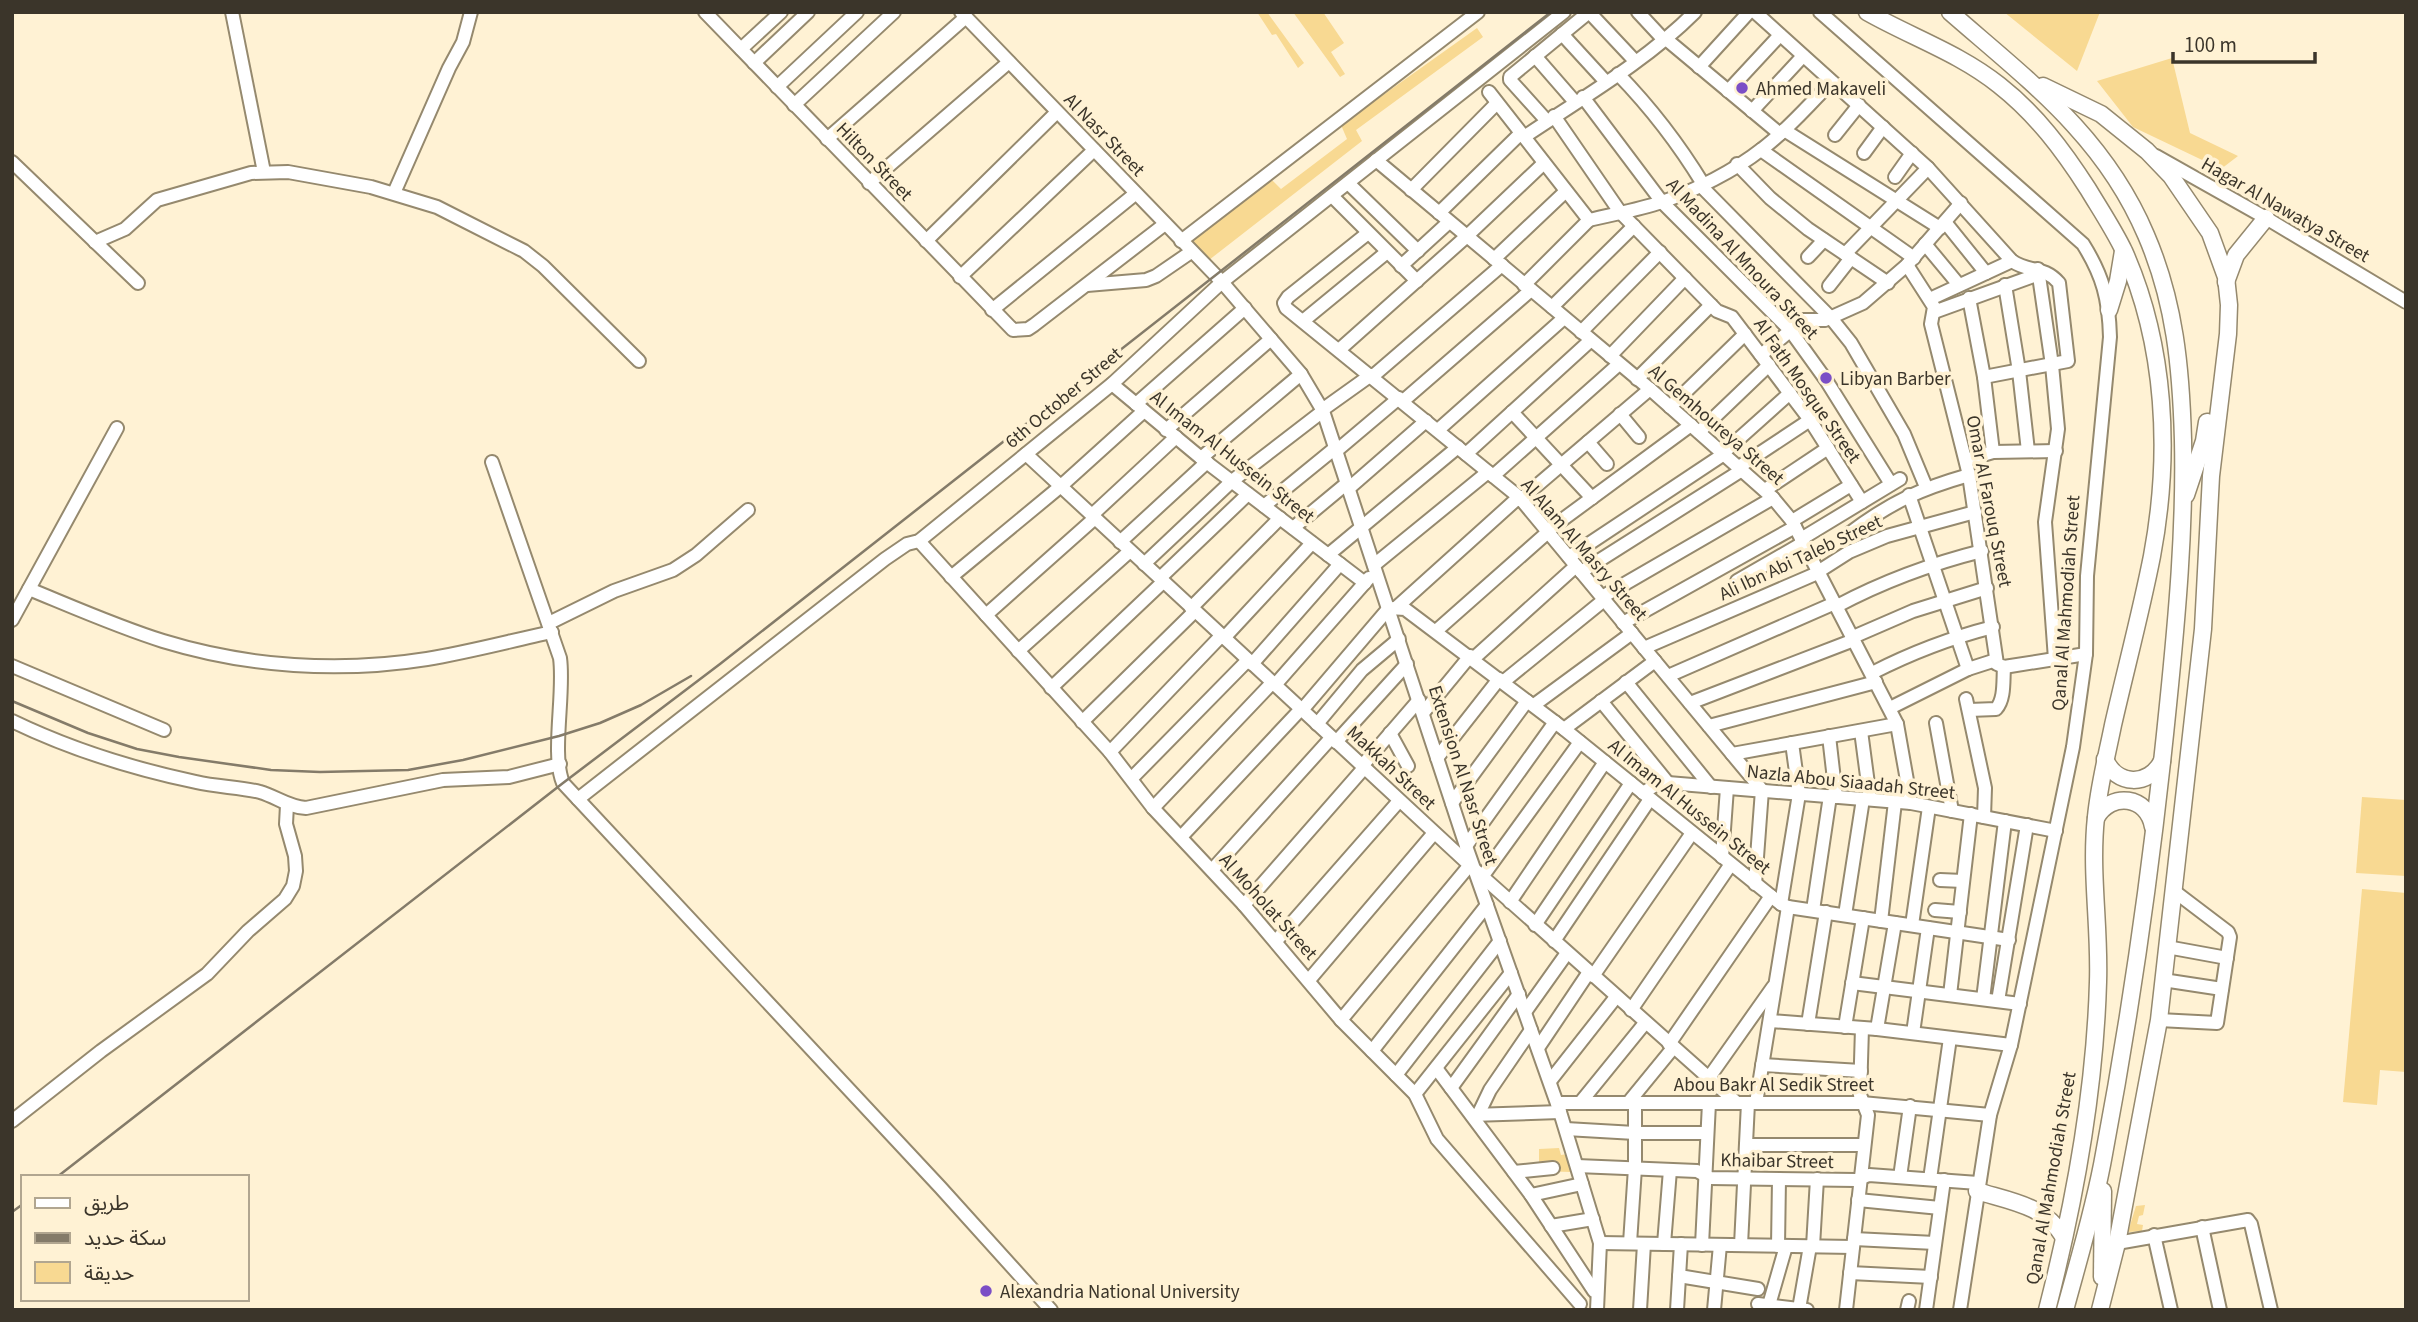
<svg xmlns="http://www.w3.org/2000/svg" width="2418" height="1322" font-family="'Source Sans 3','Noto Sans Arabic',sans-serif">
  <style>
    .green { fill: #f8d992 }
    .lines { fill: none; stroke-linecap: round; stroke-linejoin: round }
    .minor-casing { stroke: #95896e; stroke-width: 16 }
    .major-casing { stroke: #95896e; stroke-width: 19 }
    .minor { stroke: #fff; stroke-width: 12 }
    .major { stroke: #fff; stroke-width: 16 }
    .rail { stroke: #847b69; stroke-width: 2.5 }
    .poi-dot { fill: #7b4ec6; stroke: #fff2d4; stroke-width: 2.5 }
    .labels { text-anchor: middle; stroke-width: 7; stroke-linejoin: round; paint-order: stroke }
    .poi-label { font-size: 19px; fill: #3b352a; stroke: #fff2d4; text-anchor: start }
    .street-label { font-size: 19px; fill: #3b352a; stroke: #fff2d4 }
  </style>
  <rect width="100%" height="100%" fill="#fff2d4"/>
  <g class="green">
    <polygon points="1257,12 1267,12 1304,63 1298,68 1276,34 1272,35"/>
    <polygon points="1293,12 1323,12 1344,43 1331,52 1345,74 1340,77"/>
    <polygon points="2004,12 2100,12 2077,71"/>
    <polygon points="1477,28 1483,37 1356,130 1362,141 1209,260 1193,241 1271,179 1281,189 1347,139 1341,125"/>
    <polygon points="2172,58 2190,133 2238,156 2221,169 2133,127 2097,81"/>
    <polygon points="2362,797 2406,800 2406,876 2356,873"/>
    <polygon points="2362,889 2406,893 2406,1072 2380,1070 2377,1105 2343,1102"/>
    <polygon points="1559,1148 1561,1155 1568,1154 1571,1172 1539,1171 1539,1149"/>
    <polygon points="2145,1205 2143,1215 2139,1216 2137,1224 2143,1225 2142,1231 2128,1232 2136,1206"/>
  </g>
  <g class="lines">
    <defs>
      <g id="minor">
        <polyline points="232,12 264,172"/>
        <polyline points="705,12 1013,330 1028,329 1034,325 1165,224"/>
        <polyline points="961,12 1222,282 1301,374 1323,411 1466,846 1560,1112 1600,1243 1597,1310"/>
        <polyline points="1589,12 1635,61"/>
        <polyline points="1638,12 1664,40"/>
        <path d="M 1755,12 L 1928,168 L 2012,261 C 2029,273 2043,265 2059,283 L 2068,361 L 1984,377"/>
        <path d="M 1820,12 L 2083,244 C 2103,276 2109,299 2110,337 L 2087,576 L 2086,654 L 2073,747 L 2011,1045 L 1990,1115 L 1960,1310"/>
        <polyline points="1562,34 1606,82"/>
        <polyline points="1666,39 1780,134"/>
        <polyline points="741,49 781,12"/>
        <polyline points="1535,56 1575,102"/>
        <polyline points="754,63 808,12"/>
        <polyline points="1699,67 1749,12"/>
        <path d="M 1618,74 C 1651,108 1678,143 1703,184"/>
        <polyline points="777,87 857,12"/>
        <polyline points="1728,91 1780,35"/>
        <polyline points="1489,92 1589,220"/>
        <polyline points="1583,97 1662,202 1790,330 1826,380 1891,484"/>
        <polyline points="794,105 894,12"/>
        <polyline points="1752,111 1803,56"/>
        <polyline points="1554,116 1620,212 1717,311 1732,317 1810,420 1862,502"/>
        <polyline points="1547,121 1510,80 1510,77 1589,12"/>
        <polyline points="1784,130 1940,228"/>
        <polyline points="1835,135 1859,105"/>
        <path d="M 1524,137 C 1582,98 1645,62 1695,12"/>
        <polyline points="827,139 966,17"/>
        <polyline points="1761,150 1914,258"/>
        <polyline points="1864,153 1883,127"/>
        <polyline points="2156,156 2266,218 2406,302"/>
        <polyline points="1376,160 1650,389 1773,498 1792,521 1897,724 1911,803"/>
        <polyline points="12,162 138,283"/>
        <polyline points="1737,164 1770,198 1808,229 1888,283"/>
        <polyline points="1895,177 1912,153"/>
        <polyline points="869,183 1009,62"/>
        <polyline points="1348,183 1418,251"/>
        <polyline points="1700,185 1831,318 1851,343 1904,434 1926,487"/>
        <polyline points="1411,190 1497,103"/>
        <polyline points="394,193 449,68 463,42 471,12"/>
        <polyline points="1332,196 1417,281"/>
        <polyline points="1439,213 1521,133"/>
        <path d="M 1589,220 C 1613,214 1638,210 1662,202 C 1696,190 1734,171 1762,149 C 1788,130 1809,104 1832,82"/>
        <polyline points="1945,222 1986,273"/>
        <polyline points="1368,233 1288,297 1284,303 1286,308 1519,497 1732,754 1762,790 1755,884"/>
        <polyline points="926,241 1057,112"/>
        <polyline points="1181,241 1478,12"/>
        <polyline points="95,242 125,229 157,200 251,173 288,172 371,187 437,207 524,251 543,266 639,361"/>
        <polyline points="1925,244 1959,285"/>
        <polyline points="1845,254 1928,168"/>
        <polyline points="1808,257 1824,240"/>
        <polyline points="1494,259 1566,191"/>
        <polyline points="1907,265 1934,307 1931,324 1969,475 1997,664 2004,667 2086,654"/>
        <polyline points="1401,266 1449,222"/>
        <polyline points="2038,269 2052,365 2058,429 2045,522 2055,659"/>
        <polyline points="960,277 1094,150"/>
        <polyline points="1087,285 1146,280 1156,276 1191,252"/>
        <polyline points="1524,285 1589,220"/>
        <polyline points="2005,285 2019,371 2028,451"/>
        <polyline points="1829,286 1851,258"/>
        <polyline points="1969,298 1984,377 1993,452"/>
        <polyline points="1930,299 2012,261"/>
        <polyline points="1552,307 1634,226"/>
        <polyline points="992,310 1135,194"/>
        <polyline points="1934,312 2039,274"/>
        <polyline points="1303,321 1387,252"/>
        <polyline points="1581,332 1660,252"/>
        <polyline points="1339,350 1467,236 1544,163"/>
        <polyline points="1761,355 1803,320 1825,320 1863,303 1907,265 1961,203"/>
        <polyline points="1610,356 1685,278"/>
        <polyline points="1373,376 1502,265"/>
        <polyline points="1637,379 1711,305"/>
        <polyline points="1112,384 1201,458 1365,583"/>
        <polyline points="1403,401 1531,290"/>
        <polyline points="1136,404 1245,308"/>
        <polyline points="1670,407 1745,334"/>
        <polyline points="1322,410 1371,375"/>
        <polyline points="1512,412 1592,498"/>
        <polyline points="1620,414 1639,437"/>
        <polyline points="1166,430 1271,339"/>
        <polyline points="1438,430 1564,318"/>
        <polyline points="1699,432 1769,365"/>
        <polyline points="1588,442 1607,464"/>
        <polyline points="1335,452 1399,398"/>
        <polyline points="1723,453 1790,393"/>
        <polyline points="1026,454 1475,870 1737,1103"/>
        <polyline points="1466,454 1591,340"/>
        <polyline points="1201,458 1301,374"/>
        <polyline points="1966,460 1993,452 2056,451"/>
        <path d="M 492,462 L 560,658 C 565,693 551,754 563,783 L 940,1187 L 1051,1310"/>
        <polyline points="1739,467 1810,420"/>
        <polyline points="1493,476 1619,364"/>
        <polyline points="1348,489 1426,421"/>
        <polyline points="1765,490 1828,448"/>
        <polyline points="1909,495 1968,669"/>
        <polyline points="1520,500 1650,389"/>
        <polyline points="1264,506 1334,449"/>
        <polyline points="1092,515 1176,437"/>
        <polyline points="1792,521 1851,485"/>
        <polyline points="1293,528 1346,484"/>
        <polyline points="1547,531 1691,425"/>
        <path d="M 1850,533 C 1891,502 1920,489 1969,475"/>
        <polyline points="1801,539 1900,479"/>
        <polyline points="919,541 1110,752 1153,808 1244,905 1341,1020 1415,1094 1437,1139 1580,1304"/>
        <polyline points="1120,542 1207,462"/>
        <polyline points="1328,555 1458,447"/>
        <polyline points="1569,557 1724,454"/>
        <polyline points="1144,564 1232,481 1323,411"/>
        <polyline points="1374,565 1488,472"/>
        <polyline points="1581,572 1742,470"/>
        <polyline points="951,577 1061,486 1144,411"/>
        <polyline points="1160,578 1248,494"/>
        <polyline points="1737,581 1803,543"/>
        <path d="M 29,589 C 73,607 118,627 163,641 C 248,667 339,673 427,659 C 469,652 510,641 552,632"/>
        <polyline points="1602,597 1773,498"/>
        <path d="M 1837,606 C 1884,581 1930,564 1982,551"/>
        <polyline points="1397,607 1519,497"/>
        <polyline points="1191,608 1280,518"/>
        <polyline points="986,615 1095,518"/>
        <polyline points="12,620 117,428"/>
        <polyline points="549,623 614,591 673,570 696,555 748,510"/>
        <polyline points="1623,623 1795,527"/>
        <polyline points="1436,631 1548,532"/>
        <polyline points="1853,637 1913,611 1987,588"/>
        <polyline points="1224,638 1312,543"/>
        <polyline points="1644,648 1813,575 1849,552 1887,536 1975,512"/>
        <polyline points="1018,651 1130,551"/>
        <polyline points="1473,659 1576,566"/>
        <polyline points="1252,664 1340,564"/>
        <polyline points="12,666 164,730"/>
        <path d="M 1872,673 C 1911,653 1950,638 1993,627"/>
        <polyline points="1668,676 1835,603"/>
        <polyline points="1503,682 1604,600"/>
        <polyline points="1626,682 1711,787"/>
        <polyline points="1275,685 1369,578"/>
        <polyline points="1051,688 1163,582"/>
        <polyline points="1966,699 1985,788 1984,817"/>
        <polyline points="1601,701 1668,783"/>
        <polyline points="1690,703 1854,640"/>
        <polyline points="1534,705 1632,633"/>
        <polyline points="1890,708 1968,669 1996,660"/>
        <polyline points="1302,710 1389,608 1405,609 1564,729 1781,904 1788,907 2009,940"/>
        <path d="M 1969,710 L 1996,709 C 2005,699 2003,681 2004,667"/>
        <polyline points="1423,713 1470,656"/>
        <path d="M 12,721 C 70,749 134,769 196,782 C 217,787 240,787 260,792 C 277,797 288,807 306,808 L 443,780 L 509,777 L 560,764"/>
        <polyline points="1082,722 1195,611"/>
        <polyline points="1936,723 1952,811"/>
        <polyline points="1317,724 1362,670 1399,639"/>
        <polyline points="1709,726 1876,682"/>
        <polyline points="1564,729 1655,661"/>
        <polyline points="1861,731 1870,799"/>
        <polyline points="1390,733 1408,766"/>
        <polyline points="1829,736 1836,797"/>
        <polyline points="1336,742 1407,664"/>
        <polyline points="1110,752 1221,636"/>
        <polyline points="1732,754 1897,724"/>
        <polyline points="1437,758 1499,679"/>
        <polyline points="1362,766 1419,700"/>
        <polyline points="1132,778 1248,660"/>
        <polyline points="1643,793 1657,784 1668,783 1911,803 2056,831"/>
        <polyline points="578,799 885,559 907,544 919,541 1112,384 1222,282 1564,12"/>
        <polyline points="1452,803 1527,701"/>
        <polyline points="1153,808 1272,683"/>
        <polyline points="1181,837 1301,709"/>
        <polyline points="1466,846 1555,722"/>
        <polyline points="1722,857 1727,788"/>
        <polyline points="1212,870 1331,738"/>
        <polyline points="1482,877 1580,742"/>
        <polyline points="1940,880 1963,881"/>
        <polyline points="1510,902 1605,762"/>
        <polyline points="1781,904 1799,794 1792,743"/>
        <polyline points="1244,905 1364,768"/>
        <polyline points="1813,910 1830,796"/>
        <polyline points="1935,910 1960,912"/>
        <polyline points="1845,915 1863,799"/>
        <polyline points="1881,921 1895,802"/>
        <polyline points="1535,925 1631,783"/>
        <polyline points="1912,925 1929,807"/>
        <polyline points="1276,941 1399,801"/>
        <polyline points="1554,941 1650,799"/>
        <polyline points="2167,947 2227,958"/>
        <polyline points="1593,976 1692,833"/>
        <polyline points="1309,980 1434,833"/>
        <polyline points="2163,980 2222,989"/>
        <polyline points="1852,983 2020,1004"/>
        <polyline points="1950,995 1971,814"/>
        <polyline points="1983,999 2005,821"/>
        <polyline points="1998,1001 2027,825"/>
        <polyline points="1631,1010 1731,864"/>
        <polyline points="1525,1012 1567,953"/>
        <polyline points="1341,1020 1469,866"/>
        <polyline points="2159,1020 2217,1023 2230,937 2228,932 2174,891"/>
        <polyline points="1770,1021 1877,1029 2011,1045"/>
        <polyline points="1808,1024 1826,912"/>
        <polyline points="1845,1027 1863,918"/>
        <polyline points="1877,1029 1895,923"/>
        <polyline points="1913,1033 1928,928"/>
        <polyline points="1669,1044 1771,896"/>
        <polyline points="1538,1048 1589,972"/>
        <polyline points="1372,1051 1487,905"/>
        <polyline points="1762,1065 1861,1071"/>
        <polyline points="1436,1068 1531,1195 1594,1291"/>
        <polyline points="1396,1075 1500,941"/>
        <polyline points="1708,1079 1773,987"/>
        <polyline points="1550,1081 1616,997"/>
        <polyline points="1451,1088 1519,994"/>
        <polyline points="1415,1094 1511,973"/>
        <polyline points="1557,1103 1862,1103 1990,1115"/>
        <polyline points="1580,1103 1645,1023"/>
        <polyline points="1628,1103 1673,1048"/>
        <polyline points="1756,1103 1788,907"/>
        <polyline points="1472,1115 1560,1112"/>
        <polyline points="1478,1115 1490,1090 1531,1030"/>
        <polyline points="12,1121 101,1051 207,974 248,931 285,899 293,886 296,871 295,856 286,824 287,805"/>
        <polyline points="1566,1129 1635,1133 1707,1133"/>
        <polyline points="1746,1145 1864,1145"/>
        <polyline points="1577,1166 1697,1171 1710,1178 1856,1180 1869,1175 1978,1183"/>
        <polyline points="1514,1172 1553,1168"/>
        <polyline points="1900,1177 1910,1106"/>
        <polyline points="1930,1179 1950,1038"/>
        <polyline points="1531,1195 1582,1184"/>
        <polyline points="1858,1200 1940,1208"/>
        <polyline points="1551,1226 1593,1219"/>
        <polyline points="2202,1227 2220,1310"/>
        <polyline points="2154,1235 2171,1310"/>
        <polyline points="1854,1239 1935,1243"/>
        <polyline points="1600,1243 1853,1247"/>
        <polyline points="1630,1243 1635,1168 1635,1103"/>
        <polyline points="2117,1243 2248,1220 2251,1224 2271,1310"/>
        <polyline points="1664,1244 1670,1170"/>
        <polyline points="1702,1245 1709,1103"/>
        <polyline points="1741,1245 1748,1103"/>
        <polyline points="1778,1246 1779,1179"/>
        <polyline points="1813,1246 1817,1179"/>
        <polyline points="1850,1273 1931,1277"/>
        <polyline points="1679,1276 1758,1289"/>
        <polyline points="1758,1304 1807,1310"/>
        <polyline points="1769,1305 1786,1246"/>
        <polyline points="1799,1309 1810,1246"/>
        <polyline points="1640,1310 1644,1244"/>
        <polyline points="1677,1310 1681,1244"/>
        <polyline points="1714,1310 1720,1245"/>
        <polyline points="1846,1310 1868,1115 1860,1095 1862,1028"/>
        <polyline points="1907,1310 1909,1301"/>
        <polyline points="1926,1310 1944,1180"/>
      </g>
      <g id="major">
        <path d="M 1867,12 C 1911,37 1959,53 1999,85 C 2036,114 2063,150 2088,189 C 2100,209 2114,230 2124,251 C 2166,345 2171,455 2152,556 C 2141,612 2126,668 2113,725 C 2107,755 2099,785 2096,817 C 2090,872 2100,927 2098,982 C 2095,1091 2074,1205 2047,1310"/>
        <path d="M 1950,12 C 2029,81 2104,136 2146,235 C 2175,302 2181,368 2183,440 C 2185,528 2177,617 2168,705 C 2153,855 2132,1006 2104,1154 C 2095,1206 2079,1258 2065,1310"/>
        <polyline points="2043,86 2101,114 2147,151 2171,176 2210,233 2226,277 2229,305 2228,334 2211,476 2203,629 2159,1020 2117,1243 2100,1310"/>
        <polyline points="2226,282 2236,255 2266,218"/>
        <polyline points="2109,310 2118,281 2123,251"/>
        <polyline points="2186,495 2204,441 2207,422"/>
        <path d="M 2105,759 C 2116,786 2149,787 2162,761"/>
        <path d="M 2096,818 C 2111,791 2148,796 2153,827"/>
        <path d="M 1977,1191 C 2009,1201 2044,1205 2063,1236"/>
        <polyline points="2102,1277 2103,1191"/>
      </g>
    </defs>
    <use href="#minor" class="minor-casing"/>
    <use href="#major" class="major-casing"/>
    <use href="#minor" class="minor"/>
    <use href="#major" class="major"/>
    <g class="rail">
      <polyline points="12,701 88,733 137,749 179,757 271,770 320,772 408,770 463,760 559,736 600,723 641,705 691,676"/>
      <polyline points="57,1177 563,783 720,664 1551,12"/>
      <polyline points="12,1212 23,1204"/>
    </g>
  </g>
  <g class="poi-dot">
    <circle cx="1742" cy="88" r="7"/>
    <circle cx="1826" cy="378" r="7"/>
    <circle cx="986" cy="1291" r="7"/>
  </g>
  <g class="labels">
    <g class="poi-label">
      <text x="1756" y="95">Ahmed Makaveli</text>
      <text x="1840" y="385">Libyan Barber</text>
      <text x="1000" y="1298">Alexandria National University</text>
    </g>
    <g class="street-label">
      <text transform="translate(1105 134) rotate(46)" y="7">Al Nasr Street</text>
      <text transform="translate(875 161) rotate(46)" y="7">Hilton Street</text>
      <text transform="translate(2286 209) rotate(30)" y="7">Hagar Al Nawatya Street</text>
      <text transform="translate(1743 258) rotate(47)" y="7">Al Madina Al Mnoura Street</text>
      <text transform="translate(1808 390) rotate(55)" y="7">Al Fath Mosque Street</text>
      <text transform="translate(1063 397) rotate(-40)" y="7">6th October Street</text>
      <text transform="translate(1717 424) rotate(41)" y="7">Al Gemhoureya Street</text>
      <text transform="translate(1233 456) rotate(38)" y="7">Al Imam Al Hussein Street</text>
      <text transform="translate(1990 501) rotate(79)" y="7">Omar Al Farouq Street</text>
      <text transform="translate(1585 549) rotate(49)" y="7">Al Alam Al Masry Street</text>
      <text transform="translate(1800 557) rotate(-25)" y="7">Ali Ibn Abi Taleb Street</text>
      <text transform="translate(2065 603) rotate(-86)" y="7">Qanal Al Mahmodiah Street</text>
      <text transform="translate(1392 767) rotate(43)" y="7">Makkah Street</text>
      <text transform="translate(1464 775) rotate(72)" y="7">Extension Al Nasr Street</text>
      <text transform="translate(1851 781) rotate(6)" y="7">Nazla Abou Siaadah Street</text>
      <text transform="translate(1690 806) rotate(39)" y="7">Al Imam Al Hussein Street</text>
      <text transform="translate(1269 906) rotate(48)" y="7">Al Moholat Street</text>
      <text x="1774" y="1091">Abou Bakr Al Sedik Street</text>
      <text transform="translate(1777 1160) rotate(1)" y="7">Khaibar Street</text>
      <text transform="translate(2050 1178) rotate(-80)" y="7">Qanal Al Mahmodiah Street</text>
    </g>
  </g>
  <rect width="2418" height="1322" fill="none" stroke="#3b352a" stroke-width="28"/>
  <rect x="21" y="1175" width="228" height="126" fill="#fff2d4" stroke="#b1a690" stroke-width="2"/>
  <rect x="35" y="1198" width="35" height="10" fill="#ffffff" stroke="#b1a690" stroke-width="2"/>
  <text x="84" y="1210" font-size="21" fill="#3b352a">طريق</text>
  <rect x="35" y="1233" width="35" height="10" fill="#847b69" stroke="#b1a690" stroke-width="2"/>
  <text x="84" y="1245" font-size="21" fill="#3b352a">سكة حديد</text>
  <rect x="35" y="1262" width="35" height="21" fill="#f8d992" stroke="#b1a690" stroke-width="2"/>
  <text x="84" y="1280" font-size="21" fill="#3b352a">حديقة</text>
  <path d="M2173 52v10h142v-10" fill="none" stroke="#3b352a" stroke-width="3.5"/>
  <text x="2184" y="52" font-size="21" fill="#3b352a" stroke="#fff2d4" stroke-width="5" paint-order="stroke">100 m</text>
</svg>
